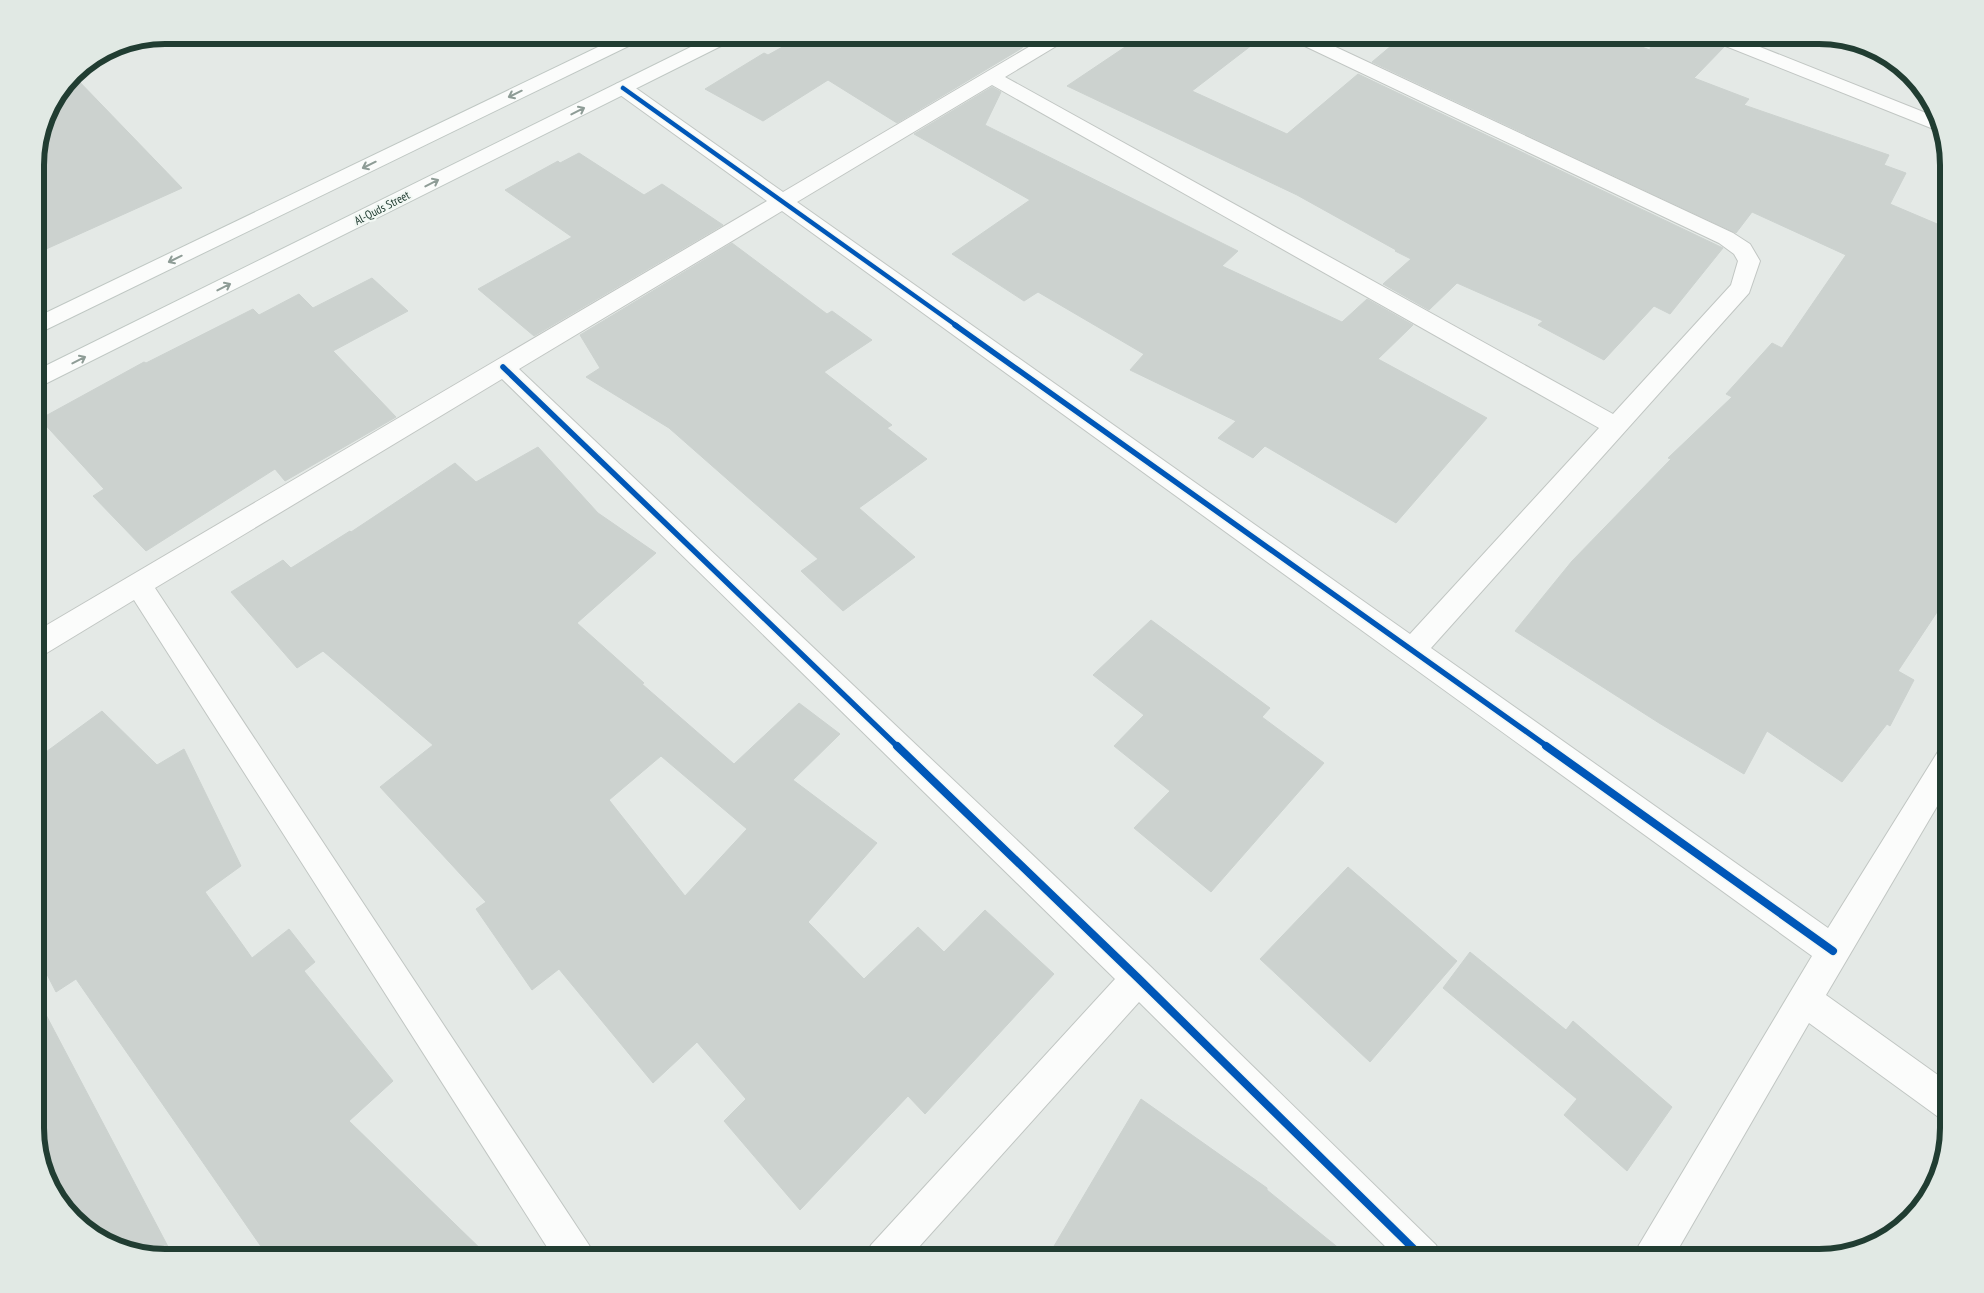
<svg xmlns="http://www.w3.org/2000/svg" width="1984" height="1293" font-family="'PT Sans Narrow',sans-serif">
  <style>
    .building { fill: #ccd2cf; stroke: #ccd2cf; fill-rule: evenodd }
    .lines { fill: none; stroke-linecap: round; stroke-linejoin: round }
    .street-casing { stroke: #c1c6c3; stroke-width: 2 }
    .secondary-casing { stroke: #bfc7c3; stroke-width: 2 }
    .street { fill: #fbfcfb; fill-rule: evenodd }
    .secondary { fill: #fbfcfb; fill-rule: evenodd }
    .cycleway-far2-casing { stroke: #f2f8f4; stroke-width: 7 }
    .cycleway-far1-casing { stroke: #f2f8f4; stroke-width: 9 }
    .cycleway-casing { stroke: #f2f8f4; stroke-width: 11 }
    .cycleway-far2 { stroke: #0057b8; stroke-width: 4.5 }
    .cycleway-far1 { stroke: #0057b8; stroke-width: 5.5 }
    .cycleway { stroke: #0057b8; stroke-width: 8 }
    .oneway { stroke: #8e9c96 }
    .labels { text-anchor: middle; stroke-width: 4.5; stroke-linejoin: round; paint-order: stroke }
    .far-street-label { font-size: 12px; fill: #213d32; stroke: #f2f8f4 }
    .rim { fill: none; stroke: #213d32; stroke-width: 6 }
  </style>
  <rect width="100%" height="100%" fill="#e4e9e6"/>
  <g class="building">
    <polygon points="804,35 1029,35 1022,48 897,123 828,80 763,121 705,89 764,53 768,55"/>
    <polygon points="1143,35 1265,35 1192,91 1287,134 1358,74 1723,248 1670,314 1654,306 1604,360 1538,325 1543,321 1457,283 1429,310 1383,284 1411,259 1395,251 1396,250 1297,195 1067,86"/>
    <polygon points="1404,35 1609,35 1650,50 1652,35 1703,35 1707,41 1724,47 1694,78 1749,99 1744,105 1889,155 1884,165 1906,173 1890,204 1949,229 1949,594 1898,671 1914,680 1890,726 1887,724 1842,782 1767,731 1744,774 1659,723 1515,631 1572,561 1671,459 1668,458 1732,397 1726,394 1772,343 1782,348 1846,255 1752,212 1736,233 1372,62"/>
    <polygon points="72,74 182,188 35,254 35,156 45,115"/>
    <polygon points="992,87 1001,92 985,125 1238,251 1222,266 1342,322 1367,299 1413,325 1378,359 1487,418 1396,523 1265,446 1253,458 1218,438 1236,421 1130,370 1144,354 1038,292 1024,301 952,254 1030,200 914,134"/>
    <polygon points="579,153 644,195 662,184 723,225 534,336 478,289 572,237 505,190 558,161 560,163"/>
    <polygon points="732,243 827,314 832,311 872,340 824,372 892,425 887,428 927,459 859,508 915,557 843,611 801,571 818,559 669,428 586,377 600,368 580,335"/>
    <polygon points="372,278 408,311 333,351 396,417 285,481 275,469 146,551 93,496 104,489 40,419 144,362 146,363 253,309 259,315 299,294 313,308"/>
    <path d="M 538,447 L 598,513 L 656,553 L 577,623 L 644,683 L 642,684 L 734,764 L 799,703 L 840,734 L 793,780 L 877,843 L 808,922 L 864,979 L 918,927 L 944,952 L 985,910 L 1054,974 L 925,1114 L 908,1096 L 800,1210 L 724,1121 L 746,1099 L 697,1042 L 653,1083 L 559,969 L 532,990 L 476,909 L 486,902 L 380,787 L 433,745 L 323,651 L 297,668 L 231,592 L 283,560 L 291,568 L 350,531 L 351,532 L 455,463 L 476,482 ZM 661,756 L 747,829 L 685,896 L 609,800 Z"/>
    <polygon points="1151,620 1270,708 1262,717 1324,763 1211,892 1134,828 1170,791 1114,746 1144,715 1093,675"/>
    <polygon points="102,711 157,765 184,749 241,866 205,892 252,958 289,929 315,962 304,971 393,1081 349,1121 490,1258 269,1258 76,979 56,992 35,951 35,760"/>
    <polygon points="1348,867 1457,961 1370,1062 1260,959"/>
    <polygon points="1470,952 1566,1030 1573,1021 1672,1107 1627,1171 1564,1115 1577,1099 1443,988"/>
    <polygon points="35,994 174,1258 164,1258 93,1236 52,1194 35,1137"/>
    <polygon points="1141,1099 1267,1188 1267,1190 1351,1258 1047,1258"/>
  </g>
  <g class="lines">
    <defs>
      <g id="street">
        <path d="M 1049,35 L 1071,35 L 1068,39 L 1005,77 L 1613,414 L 1731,285 L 1738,261 L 1734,254 L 1719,243 L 1290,39 L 1287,35 L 1310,35 L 1733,233 L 1750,244 L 1760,261 L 1749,293 L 1431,648 L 1828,928 L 1939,750 L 1949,746 L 1949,786 L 1826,995 L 1949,1083 L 1949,1121 L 1937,1116 L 1809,1023 L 1673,1258 L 1633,1258 L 1639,1245 L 1812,956 L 782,211 L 519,369 L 1150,966 L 1436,1245 L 1442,1258 L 1397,1258 L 1139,1002 L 909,1258 L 865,1258 L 871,1245 L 1115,979 L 502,379 L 155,588 L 589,1245 L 595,1258 L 554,1258 L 134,600 L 45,654 L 35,658 L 35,632 L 767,201 L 616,92 L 614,88 L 616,84 L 623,82 L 630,84 L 783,192 ZM 992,85 L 1599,428 L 1410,634 L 797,202 Z"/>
        <polygon points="1705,35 1730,35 1936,117 1940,129 1931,128 1708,39"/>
      </g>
      <g id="secondary">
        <polygon points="623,35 646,35 643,39 35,335 35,318"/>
        <polygon points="715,35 738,35 735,39 35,389 35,371"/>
      </g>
    </defs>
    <use href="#street" class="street-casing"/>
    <use href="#secondary" class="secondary-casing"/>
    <use href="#street" class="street"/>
    <use href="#secondary" class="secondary"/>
    <defs>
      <polyline id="cycleway-far2" points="623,88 957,326"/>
      <g id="cycleway-far1">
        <polyline points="955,325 1548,747"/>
        <polyline points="503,367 898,747"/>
      </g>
      <g id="cycleway">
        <polyline points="897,746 1138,978 1423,1258"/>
        <polyline points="1546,746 1833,951"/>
      </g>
    </defs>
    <use href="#cycleway-far2" class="cycleway-far2-casing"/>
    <use href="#cycleway-far1" class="cycleway-far1-casing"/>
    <use href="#cycleway" class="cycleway-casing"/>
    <use href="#cycleway-far2" class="cycleway-far2"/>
    <use href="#cycleway-far1" class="cycleway-far1"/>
    <use href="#cycleway" class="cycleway"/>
  </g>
  <defs><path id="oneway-shaft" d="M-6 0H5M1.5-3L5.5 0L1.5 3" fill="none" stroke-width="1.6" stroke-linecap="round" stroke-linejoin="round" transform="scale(1.25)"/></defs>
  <g class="oneway">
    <use href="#oneway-shaft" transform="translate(515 94) rotate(154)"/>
    <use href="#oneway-shaft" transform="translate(578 111) rotate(-27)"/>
    <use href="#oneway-shaft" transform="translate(369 165) rotate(154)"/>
    <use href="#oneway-shaft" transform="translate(432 183) rotate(-27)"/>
    <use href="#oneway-shaft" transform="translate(175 259) rotate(154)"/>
    <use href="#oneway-shaft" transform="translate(224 287) rotate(-27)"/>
    <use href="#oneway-shaft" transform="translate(79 360) rotate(-27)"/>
  </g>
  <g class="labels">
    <g class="far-street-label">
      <text transform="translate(382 208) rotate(-27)" y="4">Al-Quds Street</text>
    </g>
  </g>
  <path d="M0 0H1984V1293H0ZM165 44H1819A121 121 0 0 1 1940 165V1128A121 121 0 0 1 1819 1249H165A121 121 0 0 1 44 1128V165A121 121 0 0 1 165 44Z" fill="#e1e9e4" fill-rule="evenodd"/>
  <path class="rim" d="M165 44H1819A121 121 0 0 1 1940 165V1128A121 121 0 0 1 1819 1249H165A121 121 0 0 1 44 1128V165A121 121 0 0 1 165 44Z"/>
</svg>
